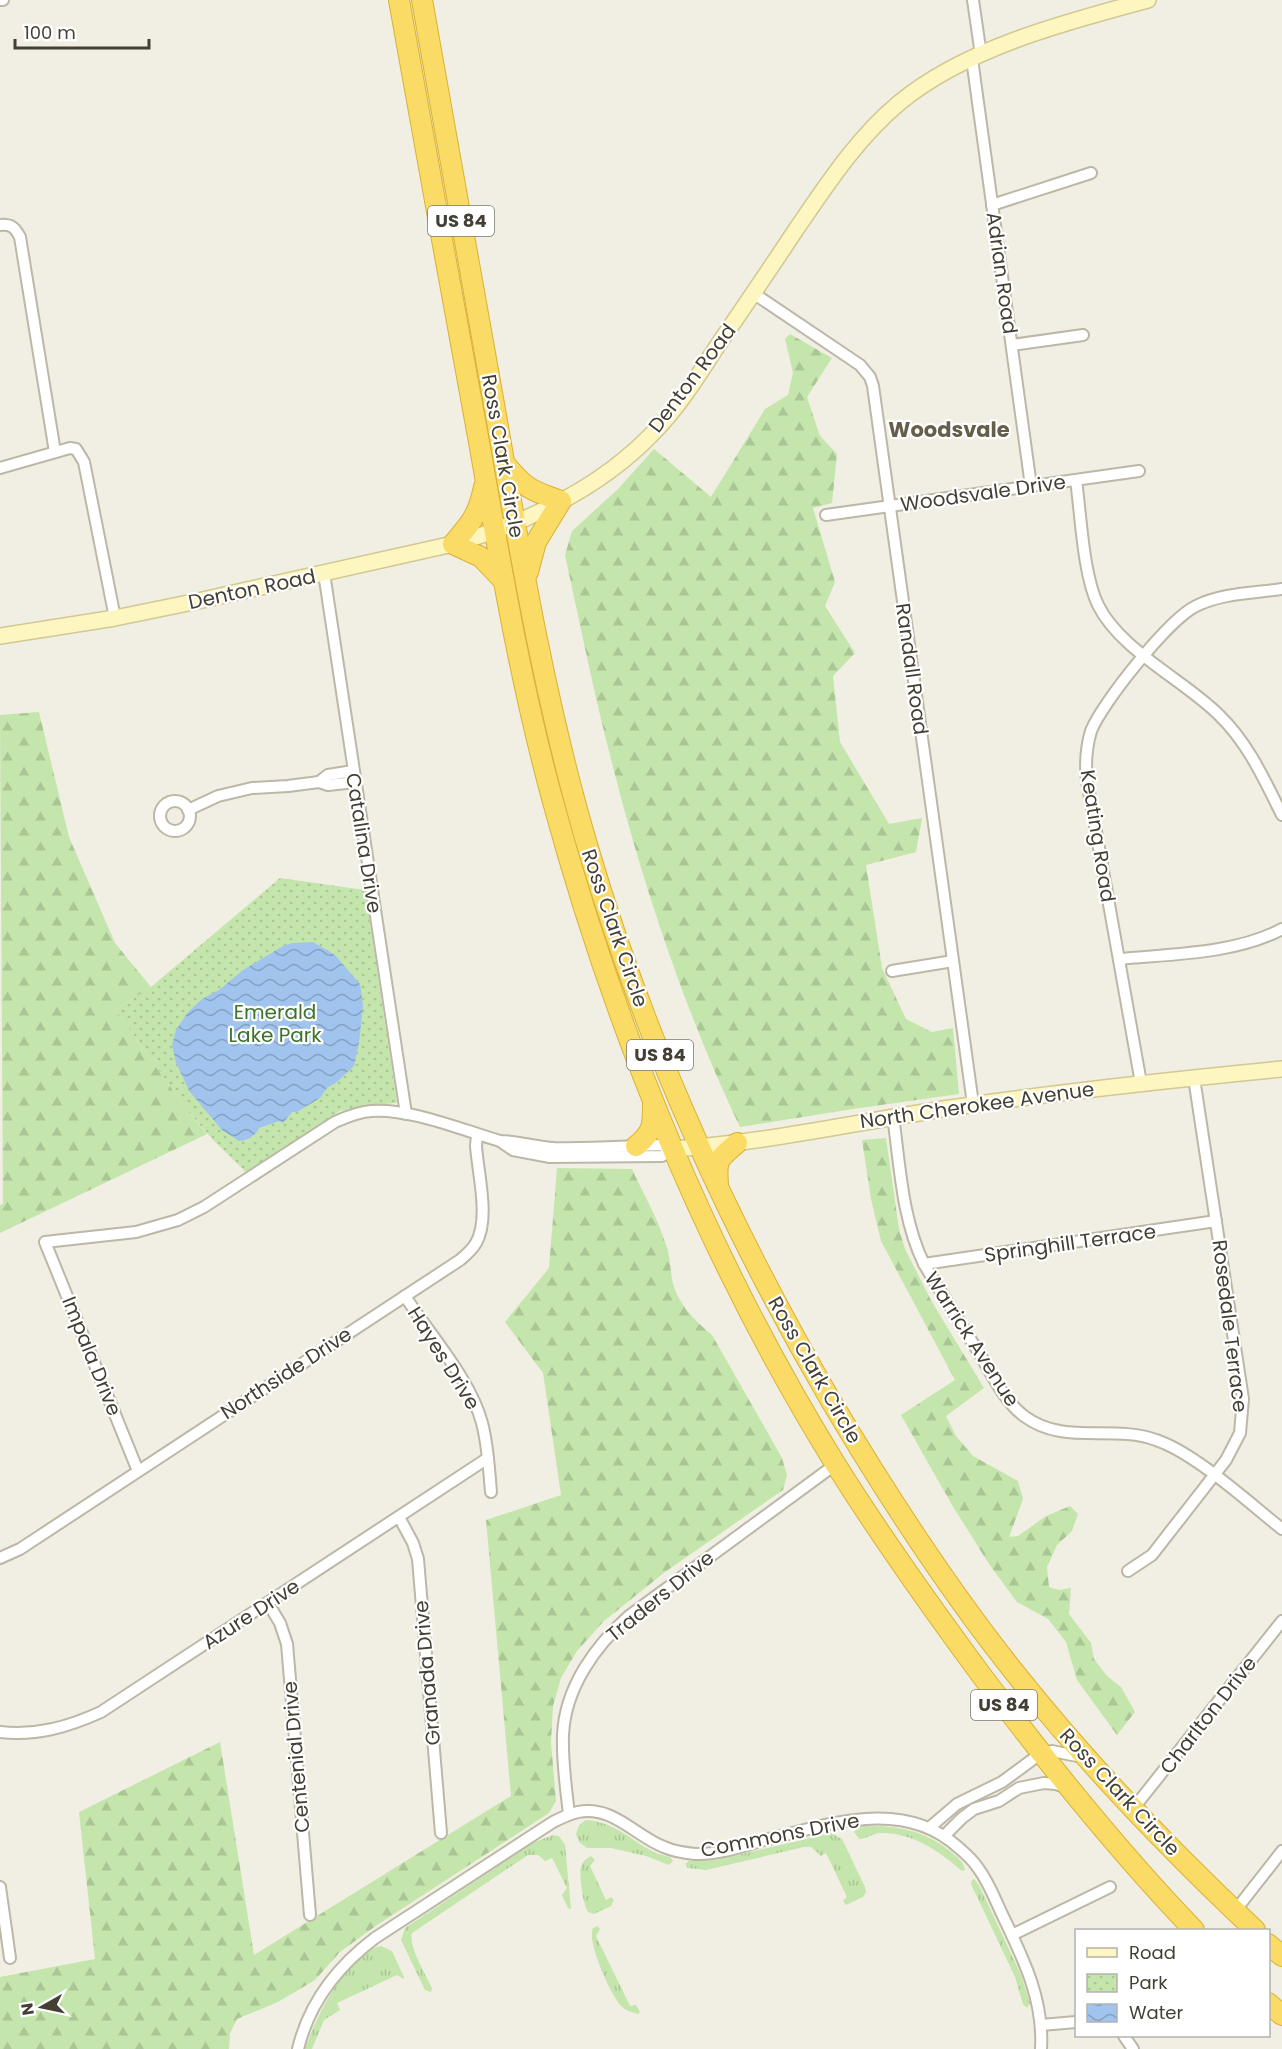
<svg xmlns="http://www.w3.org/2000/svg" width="1282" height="2049" font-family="Poppins,sans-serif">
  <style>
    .grass { fill: url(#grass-tufts) }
    .forest { fill: url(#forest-firs) }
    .park { fill: url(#park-dots) }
    .water { fill: url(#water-waves) }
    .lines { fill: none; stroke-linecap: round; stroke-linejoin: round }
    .street-casing { stroke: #bcb7a6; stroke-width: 14 }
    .secondary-casing { stroke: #d1c894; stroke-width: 18 }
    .highway-casing { stroke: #d9b136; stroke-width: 22 }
    .street { stroke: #fff; stroke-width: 10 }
    .secondary { stroke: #fdf6c1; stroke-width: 15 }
    .highway { stroke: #fadb65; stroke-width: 20 }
    .labels { text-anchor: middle; stroke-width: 4.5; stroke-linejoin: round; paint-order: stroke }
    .shield { fill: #fff; stroke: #7b7971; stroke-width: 1.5 }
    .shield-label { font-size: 18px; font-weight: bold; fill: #433f34 }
    .street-label { font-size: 20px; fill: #433f34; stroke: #fff }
    .park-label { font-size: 20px; fill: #3c7229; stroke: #fff }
    .neighbourhood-label { font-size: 21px; font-weight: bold; fill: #655e4b; stroke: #fff }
  </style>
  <defs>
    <pattern id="grass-tufts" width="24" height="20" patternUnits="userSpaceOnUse" patternTransform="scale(1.5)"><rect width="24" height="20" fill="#c4e5ac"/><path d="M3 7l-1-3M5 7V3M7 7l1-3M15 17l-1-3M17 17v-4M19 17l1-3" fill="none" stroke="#aac695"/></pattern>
    <pattern id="forest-firs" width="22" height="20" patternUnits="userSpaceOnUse" patternTransform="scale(1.5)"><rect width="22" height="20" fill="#c4e5ac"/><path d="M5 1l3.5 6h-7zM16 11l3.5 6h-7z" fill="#aac695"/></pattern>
    <pattern id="park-dots" width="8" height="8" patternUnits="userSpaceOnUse" patternTransform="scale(1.5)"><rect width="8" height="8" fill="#c4e5ac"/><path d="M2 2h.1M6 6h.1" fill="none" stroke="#aac695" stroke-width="1.8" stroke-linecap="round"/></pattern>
    <pattern id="water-waves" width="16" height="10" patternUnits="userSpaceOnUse" patternTransform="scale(1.5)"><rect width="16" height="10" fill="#a0c4ee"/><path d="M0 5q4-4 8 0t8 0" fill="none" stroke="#84a1c2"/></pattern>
  </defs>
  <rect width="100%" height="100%" fill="#f1efe3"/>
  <g class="grass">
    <path d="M 586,1820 C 624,1823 639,1852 670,1857 L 673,1861 L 669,1865 L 646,1856 L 611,1848 L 587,1848 L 579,1842 L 576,1834 L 579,1825 Z"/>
    <path d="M 858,1826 C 892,1825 924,1829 951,1852 C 957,1857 964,1862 965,1870 L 962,1871 C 939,1851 913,1833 882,1833 C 874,1832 867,1839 859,1839 L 854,1832 Z"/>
    <polygon points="831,1833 842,1839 865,1887 866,1892 863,1897 846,1905 843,1901 847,1897 826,1853 821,1856 811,1847 804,1847 706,1870 688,1868 685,1864 689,1861 716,1860"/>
    <path d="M 553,1835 L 559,1836 L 565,1845 L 571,1909 L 568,1908 L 562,1895 L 567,1888 L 552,1858 L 545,1861 L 538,1855 L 528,1855 L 412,1933 C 408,1946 426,1975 432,1988 L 431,1992 L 425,1990 L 401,1940 L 405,1928 L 535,1842 Z"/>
    <path d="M 591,1856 L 595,1860 L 590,1866 L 606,1900 L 611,1897 L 614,1900 L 611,1906 L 594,1914 L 588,1912 C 583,1904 579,1876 581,1867 C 582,1861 586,1859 591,1856 Z"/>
    <polygon points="974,1879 979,1885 1021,1975 1030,2003 1027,2008 1023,2004 1015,1977 971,1884 972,1880"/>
    <path d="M 598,1926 L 600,1929 L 596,1936 L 630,2006 L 636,2005 L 640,2012 L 638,2014 C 632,2012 626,2011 621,2006 C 611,1995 586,1941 593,1928 Z"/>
    <path d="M 381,1946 L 392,1951 L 404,1977 L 404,1979 L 397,1975 L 337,2003 L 340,2010 L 324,2020 L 312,2049 L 305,2049 C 315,2019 347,1952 381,1946 Z"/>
  </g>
  <g class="forest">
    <path d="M 790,334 L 832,358 L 807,397 L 820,436 L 837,454 L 832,503 L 813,508 L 835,582 L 825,606 L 855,653 L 833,676 L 840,742 L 889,824 L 922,818 L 916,852 L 866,865 L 882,968 L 906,1019 L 932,1032 L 953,1028 L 959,1094 L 853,1109 L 740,1127 C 686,1014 643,886 612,763 C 594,694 580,624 565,555 L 572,531 L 618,489 L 654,449 L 711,497 L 765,409 L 788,395 L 793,373 L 785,339 Z"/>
    <polygon points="39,712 69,837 115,943 151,987 116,1010 187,1110 207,1134 0,1233 0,1205 3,1204 0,715"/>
    <polygon points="886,1138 899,1229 905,1249 932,1302 984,1388 946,1416 956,1436 973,1456 1018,1481 1023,1499 1009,1537 1018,1536 1046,1516 1070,1506 1078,1514 1072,1531 1057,1545 1047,1567 1049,1587 1059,1590 1071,1588 1069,1614 1091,1643 1094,1659 1107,1676 1121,1687 1135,1712 1117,1735 1077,1680 1066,1642 1048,1619 1017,1602 989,1564 952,1505 901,1415 955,1380 881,1241 871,1199 862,1140"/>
    <path d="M 557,1168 L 632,1169 C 643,1193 657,1217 665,1242 C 670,1254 670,1266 672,1279 C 676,1302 695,1321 712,1335 L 782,1458 L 787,1475 L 783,1490 L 665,1572 L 604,1621 L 577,1651 L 561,1678 L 553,1706 L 551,1742 L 556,1801 L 549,1813 L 377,1925 L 340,1952 L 315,1980 L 278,2002 L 237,2019 L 230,2033 L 229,2049 L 0,2049 L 0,1977 L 95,1959 L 79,1812 L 220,1742 L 254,1955 L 511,1796 L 486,1520 L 561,1495 L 543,1373 L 505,1322 L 549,1268 Z"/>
  </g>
  <polygon class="park" points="280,878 365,890 397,1103 372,1105 340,1111 262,1164 246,1172 214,1141 187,1110 116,1010 151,987"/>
  <path class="water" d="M 313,942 L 335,955 L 360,984 L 363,1006 L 359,1043 L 354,1066 L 337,1082 L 327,1088 L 320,1098 L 297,1112 L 292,1112 L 283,1123 L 279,1121 L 259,1128 C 257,1135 246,1141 239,1141 L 222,1130 L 190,1092 L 176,1063 L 172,1045 L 176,1030 L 188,1012 L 202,999 L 219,990 L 243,970 L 283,946 L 292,943 Z"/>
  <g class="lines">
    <defs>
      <g id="street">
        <polyline points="0,0 3,0"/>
        <polyline points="973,0 981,55"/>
        <polyline points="972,59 1031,486"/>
        <polyline points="992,205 1091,173"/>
        <path d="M 0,225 C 12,224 15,228 20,237 L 55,452"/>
        <polyline points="753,293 860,365 870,377 873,386 973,1104"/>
        <polyline points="1012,345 1083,335"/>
        <polyline points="0,468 70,448 76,449 84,462 115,618"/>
        <path d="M 1076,480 C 1081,516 1083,574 1098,605 C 1120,650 1184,680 1219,715 C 1248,743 1264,779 1282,815"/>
        <polyline points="826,515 1139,471"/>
        <polyline points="324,573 406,1114"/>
        <polyline points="319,782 328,775 353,771"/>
        <circle cx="175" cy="816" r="15"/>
        <polyline points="188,810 218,796 252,788 288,786 319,782 328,785 355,782"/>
        <path d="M 1119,959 C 1172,954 1235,954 1282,929"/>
        <polyline points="892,971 953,961"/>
        <path d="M 1141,1083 L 1087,781 C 1085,764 1086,748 1091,731 C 1102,703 1169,619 1196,606 C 1222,593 1255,593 1282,589"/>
        <path d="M 893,1116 C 900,1166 902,1219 924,1264 C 942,1294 961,1324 979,1353 C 992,1374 1004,1401 1024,1416 C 1064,1446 1112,1424 1156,1440 C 1195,1453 1248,1502 1282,1529"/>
        <polyline points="500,1141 513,1150 550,1157 662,1156 673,1149"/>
        <polyline points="924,1264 1216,1221"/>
        <path d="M 405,1296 C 429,1334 471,1380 482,1423 C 488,1445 489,1470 491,1492"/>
        <path d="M 138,1471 L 45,1242 L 136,1232 L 178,1220 L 204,1207 L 335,1122 C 346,1117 358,1112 371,1111 C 410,1108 462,1130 500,1141 C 518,1141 536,1147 554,1148 C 590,1149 626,1146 661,1145 L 672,1149"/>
        <polyline points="399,1517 413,1543 418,1559 441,1833"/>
        <path d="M 0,1558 L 20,1549 L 460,1260 C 466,1255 472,1250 476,1243 C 490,1219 478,1174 476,1146 L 477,1135"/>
        <polyline points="1128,1571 1152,1555 1226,1460 1240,1433 1243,1399 1194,1078"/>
        <polyline points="268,1603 280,1623 287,1644 310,1915"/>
        <path d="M 0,1732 C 37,1736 68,1727 101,1712 L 488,1458"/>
        <polyline points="1133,1809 1282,1621"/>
        <path d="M 569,1814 C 566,1788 562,1762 563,1735 C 565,1688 595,1646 629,1616 L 836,1464"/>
        <polyline points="929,1828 957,1804 1002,1782 1040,1754 1052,1751 1082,1757"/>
        <polyline points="944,1836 962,1818 974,1809 999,1801 1019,1788 1044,1783 1056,1784 1065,1787"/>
        <polyline points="0,1887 10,1958"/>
        <polyline points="1235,1911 1282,1851"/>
        <polyline points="1012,1935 1110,1887"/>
        <polyline points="1041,2025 1076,2022"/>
        <polyline points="1124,2036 1133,2049"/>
        <path d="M 298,2049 C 309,2003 338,1966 375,1938 L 553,1822 C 561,1818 569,1814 578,1812 C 613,1805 635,1836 664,1847 C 673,1851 685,1853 695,1854 C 717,1855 740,1847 761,1841 C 827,1825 903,1796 959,1848 C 966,1854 973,1860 978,1868 C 988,1881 994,1897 1001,1912 C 1022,1956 1044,1998 1041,2049"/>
      </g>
      <g id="secondary">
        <path d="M 0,636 L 115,618 L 198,601 L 453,544 C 526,523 599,489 652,434 C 678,408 698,376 718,345 C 744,307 770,269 795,231 C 826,186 856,139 899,103 C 965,48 1066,22 1148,0"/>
        <path d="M 673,1149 C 763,1143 853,1123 943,1109 C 1056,1092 1169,1080 1282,1069"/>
      </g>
      <g id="highway">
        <path d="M 399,0 C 425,147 452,295 479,442 C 500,561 520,681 552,798 C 615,1031 709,1260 836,1465 C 882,1538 931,1607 982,1676 C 1049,1765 1117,1850 1194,1930"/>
        <path d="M 422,0 C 446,135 470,270 494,404 C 520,553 545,703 588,848 C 645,1042 729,1226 831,1401 C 888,1497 949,1591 1019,1678 C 1091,1768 1171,1851 1255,1930"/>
        <path d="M 505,464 C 526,489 530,490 561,501 L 536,542 L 528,572"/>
        <path d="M 484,487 C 478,515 472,522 453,544 L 481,557 L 503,580"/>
        <path d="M 636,1146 C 653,1132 653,1126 653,1105"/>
        <path d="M 718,1185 C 716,1158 718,1160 737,1143"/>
        <polyline points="1268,1944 1282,1956"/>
        <polyline points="1268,2003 1282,2015"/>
      </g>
    </defs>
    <use href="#street" class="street-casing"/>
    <use href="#secondary" class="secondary-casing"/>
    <use href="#highway" class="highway-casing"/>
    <use href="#street" class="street"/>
    <use href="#secondary" class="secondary"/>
    <use href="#highway" class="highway"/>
  </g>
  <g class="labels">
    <g class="shield">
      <rect x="428" y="206" width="66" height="30" rx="4.5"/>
      <rect x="627" y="1040" width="66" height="30" rx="4.5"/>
      <rect x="971" y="1690" width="66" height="30" rx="4.5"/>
    </g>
    <g class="shield-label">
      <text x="461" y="227">US 84</text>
      <text x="660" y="1061">US 84</text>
      <text x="1004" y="1711">US 84</text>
    </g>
    <g class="street-label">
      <text transform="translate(1002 273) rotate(82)" y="7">Adrian Road</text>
      <text transform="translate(692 378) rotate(-53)" y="7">Denton Road</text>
      <text transform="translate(503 456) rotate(80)" y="7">Ross Clark Circle</text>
      <text transform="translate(983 493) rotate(-8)" y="7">Woodsvale Drive</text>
      <text transform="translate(252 589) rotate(-12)" y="7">Denton Road</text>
      <text transform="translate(912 669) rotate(82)" y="7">Randall Road</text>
      <text transform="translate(1098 836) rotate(81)" y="7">Keating Road</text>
      <text transform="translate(364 843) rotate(81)" y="7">Catalina Drive</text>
      <text transform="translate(615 928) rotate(71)" y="7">Ross Clark Circle</text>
      <text transform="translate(977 1105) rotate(-8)" y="7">North Cherokee Avenue</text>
      <text transform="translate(1070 1243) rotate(-8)" y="7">Springhill Terrace</text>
      <text transform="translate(1230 1326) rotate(83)" y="7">Rosedale Terrace</text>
      <text transform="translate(972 1339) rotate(57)" y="7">Warrick Avenue</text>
      <text transform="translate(92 1356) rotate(68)" y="7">Impala Drive</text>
      <text transform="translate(444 1358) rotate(58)" y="7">Hayes Drive</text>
      <text transform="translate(815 1370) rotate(60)" y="7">Ross Clark Circle</text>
      <text transform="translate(286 1373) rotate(-33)" y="7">Northside Drive</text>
      <text transform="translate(660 1596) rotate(-39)" y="7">Traders Drive</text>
      <text transform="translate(251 1614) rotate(-33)" y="7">Azure Drive</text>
      <text transform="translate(427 1673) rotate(-95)" y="7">Granada Drive</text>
      <text transform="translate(1208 1715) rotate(-52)" y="7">Charlton Drive</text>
      <text transform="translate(296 1757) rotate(-95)" y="7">Centenial Drive</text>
      <text transform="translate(1120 1792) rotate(47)" y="7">Ross Clark Circle</text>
      <text transform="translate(780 1835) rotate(-11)" y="7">Commons Drive</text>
    </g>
    <g class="park-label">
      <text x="275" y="1019">Emerald<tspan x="275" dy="23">Lake Park</tspan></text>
    </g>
    <g class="neighbourhood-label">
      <text x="949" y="437">Woodsvale</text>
    </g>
  </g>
  <rect x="1075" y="1929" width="195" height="108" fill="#ffffff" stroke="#b4b2ae" stroke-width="1.5"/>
  <rect x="1087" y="1948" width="30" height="9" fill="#fdf6c1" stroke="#b4b2ae" stroke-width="1.5"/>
  <text x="1129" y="1959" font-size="18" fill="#433f34">Road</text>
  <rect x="1087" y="1974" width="30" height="18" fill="url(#park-dots)" stroke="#b4b2ae" stroke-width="1.5"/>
  <text x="1129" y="1989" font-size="18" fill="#433f34">Park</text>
  <rect x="1087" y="2004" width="30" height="18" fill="url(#water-waves)" stroke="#b4b2ae" stroke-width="1.5"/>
  <text x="1129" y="2019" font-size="18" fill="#433f34">Water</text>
  <g transform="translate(42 2007) rotate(261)" stroke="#ffffff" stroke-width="4.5" paint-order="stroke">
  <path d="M0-4.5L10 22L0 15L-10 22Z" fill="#433f34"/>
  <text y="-9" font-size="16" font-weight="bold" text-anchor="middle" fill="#433f34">N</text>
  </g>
  <path d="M15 39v9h134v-9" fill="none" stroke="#433f34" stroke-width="3"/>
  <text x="24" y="39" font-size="18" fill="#433f34" stroke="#ffffff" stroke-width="4.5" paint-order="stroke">100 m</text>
</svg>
